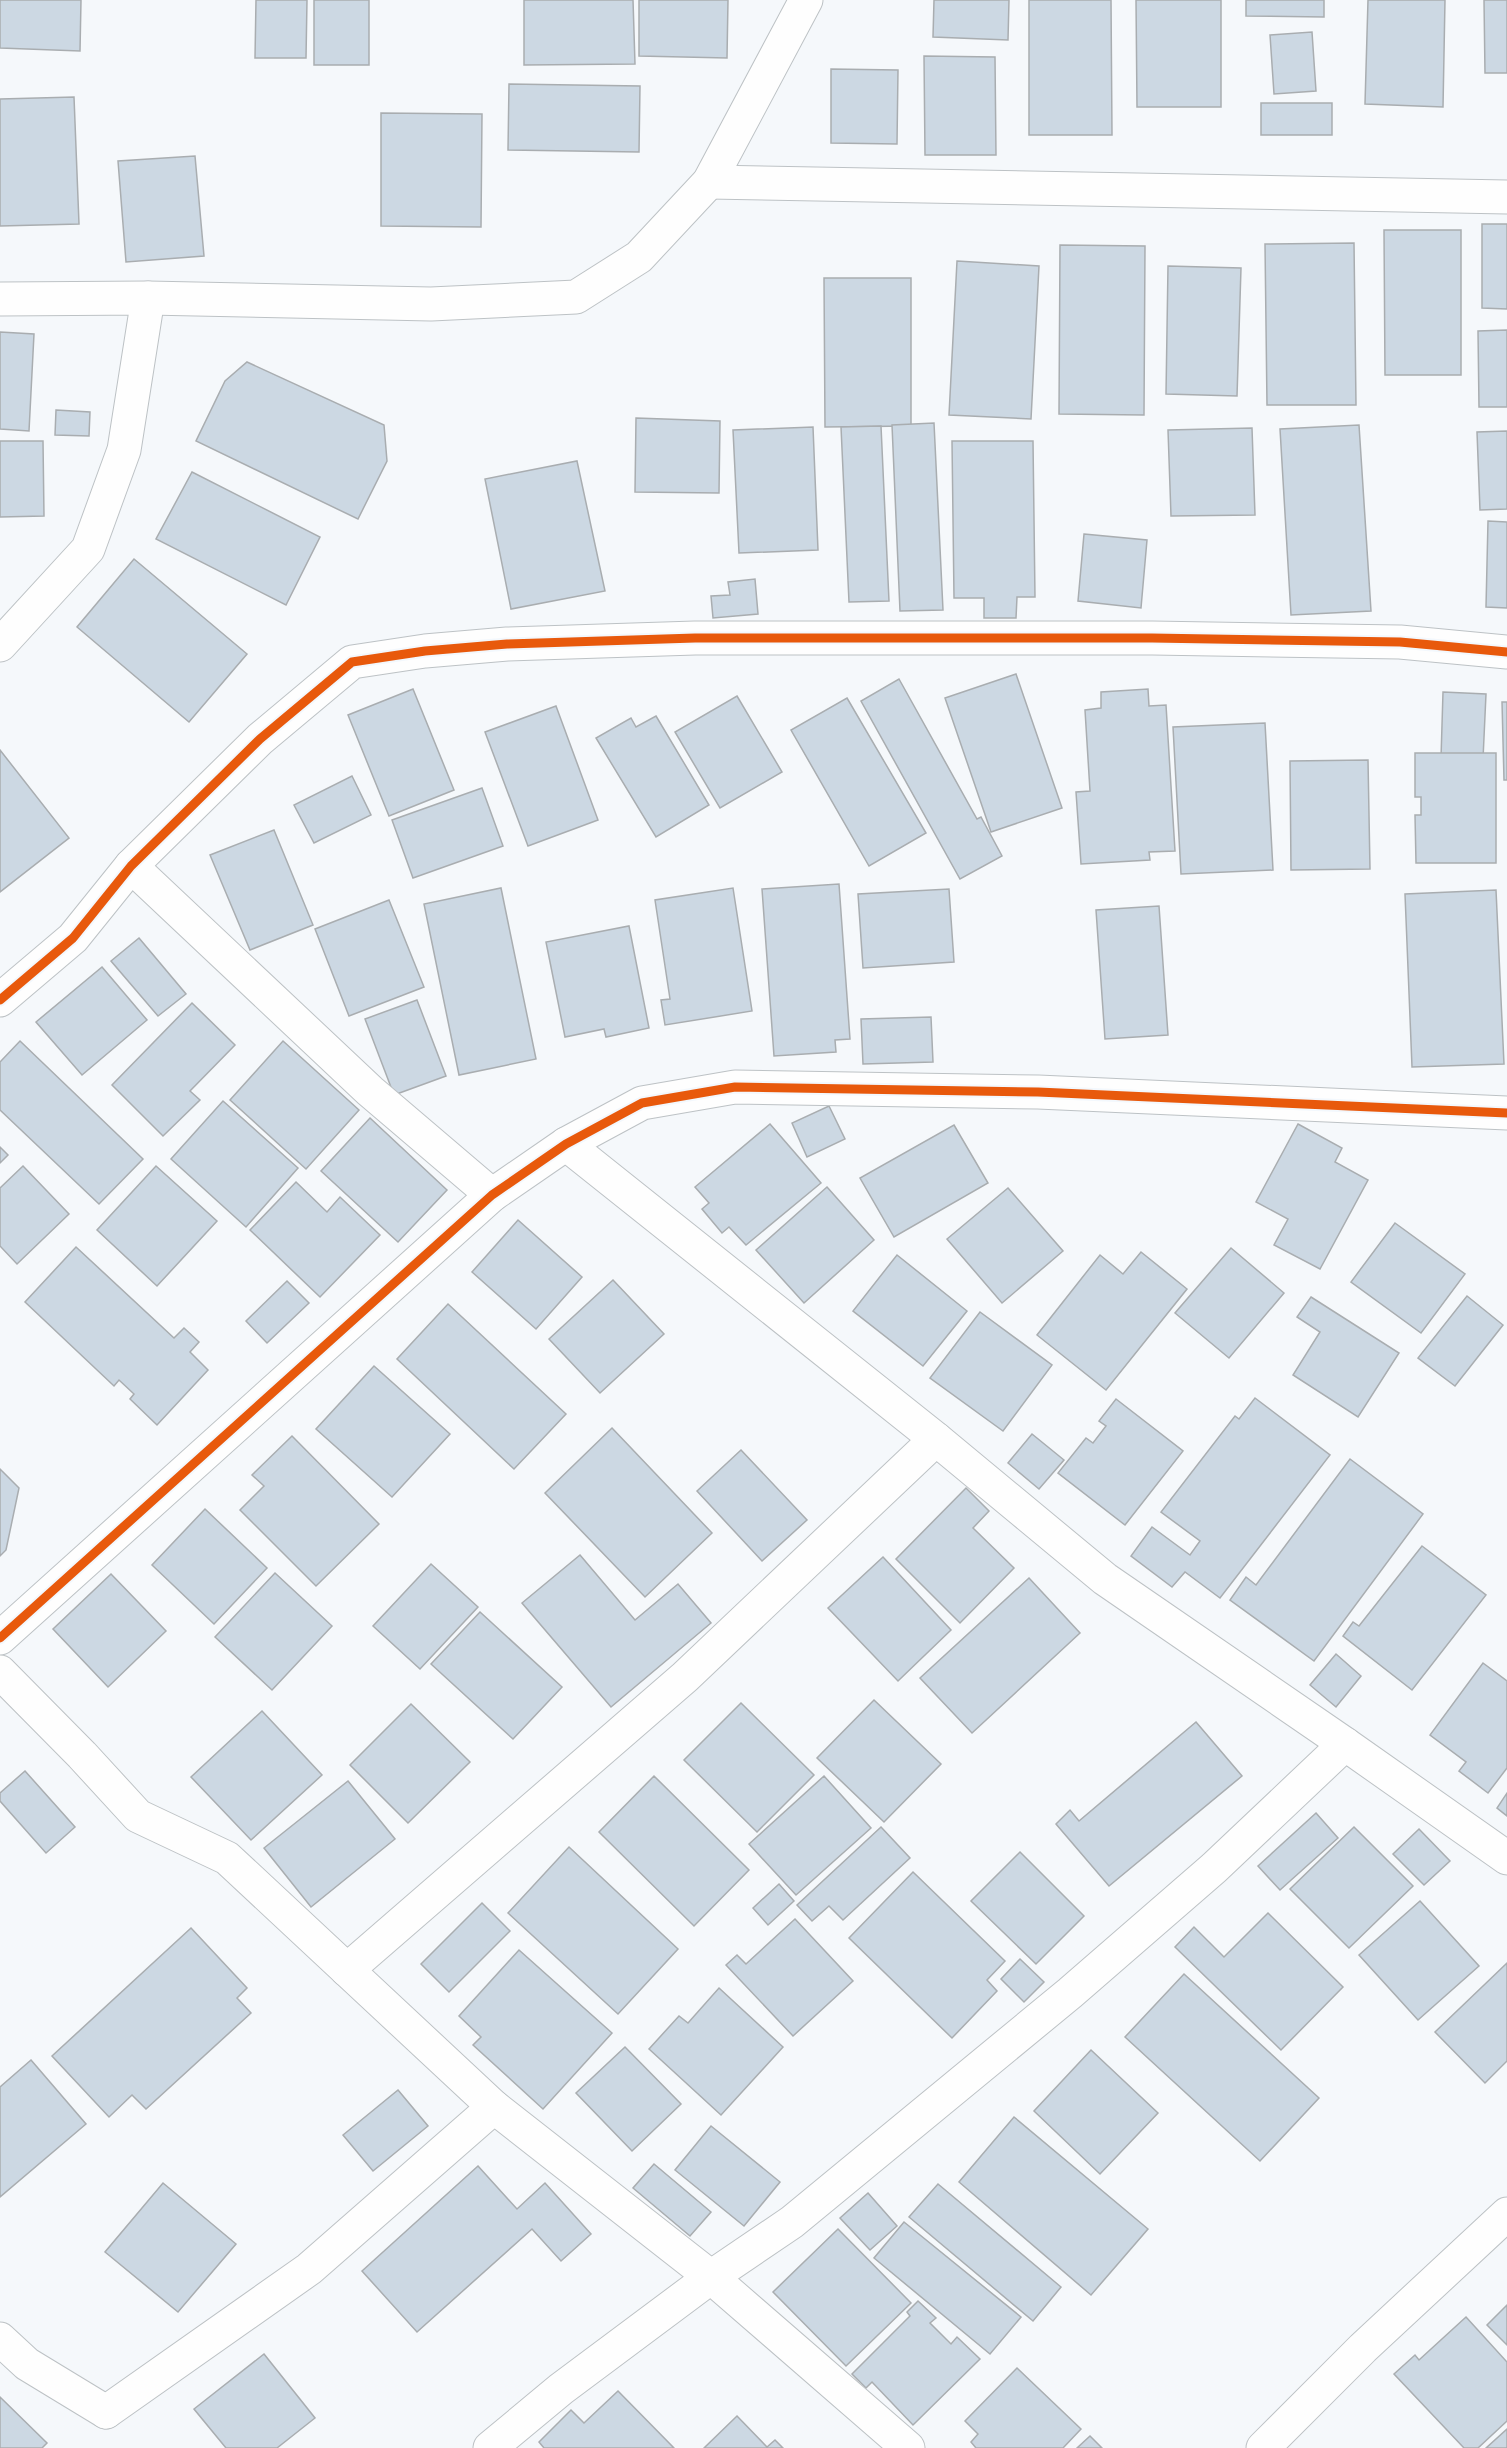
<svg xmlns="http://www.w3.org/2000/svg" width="1507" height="2448" font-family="Montserrat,sans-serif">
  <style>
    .building { fill: #ccd8e3; stroke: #a9adb0; stroke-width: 1.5 }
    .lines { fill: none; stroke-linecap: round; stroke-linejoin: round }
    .minor-casing { stroke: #bdc2c5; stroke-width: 35 }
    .tertiary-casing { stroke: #bdc2c5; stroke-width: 35 }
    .minor { stroke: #fefefe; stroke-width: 33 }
    .tertiary { stroke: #fefefe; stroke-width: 33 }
    .cycleway-casing { stroke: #f3f8fd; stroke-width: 13 }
    .cycleway { stroke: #e8590c; stroke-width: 9 }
  </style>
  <rect width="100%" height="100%" fill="#f5f8fb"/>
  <g class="building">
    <polygon points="0,0 81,0 80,51 0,48"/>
    <polygon points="256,0 307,0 306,58 255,58"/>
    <rect x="314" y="0" width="55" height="65"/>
    <polygon points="524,0 633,0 635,64 524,65"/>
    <polygon points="639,0 728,0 727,58 639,56"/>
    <polygon points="934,0 1009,0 1008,40 933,37"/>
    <polygon points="1029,0 1111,0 1112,135 1029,135"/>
    <polygon points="1136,0 1221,0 1221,107 1137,107"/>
    <polygon points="1246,0 1324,0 1324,17 1246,16"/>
    <polygon points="1368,0 1445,0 1443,107 1365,104"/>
    <polygon points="1484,0 1507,0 1507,73 1485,73"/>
    <polygon points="1312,32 1316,91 1274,94 1270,35"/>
    <polygon points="924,56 995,57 996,155 925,155"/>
    <polygon points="831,69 898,70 897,144 831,143"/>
    <polygon points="509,84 640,86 639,152 508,150"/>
    <polygon points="74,97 79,224 0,226 0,99"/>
    <rect x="1261" y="103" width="71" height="32"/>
    <polygon points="381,113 482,114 481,227 381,226"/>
    <polygon points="195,156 204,256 126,262 118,161"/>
    <polygon points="1482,224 1507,224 1507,309 1482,308"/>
    <polygon points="1384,230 1461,230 1461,375 1385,375"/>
    <polygon points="1354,243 1356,405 1267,405 1265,244"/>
    <polygon points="1060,245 1145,246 1144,415 1059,414"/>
    <polygon points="957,261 1039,266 1031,419 949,415"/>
    <polygon points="1168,266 1241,268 1237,396 1166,394"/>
    <polygon points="824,278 911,278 911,426 825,427"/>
    <polygon points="1507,330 1507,407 1479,407 1478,331"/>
    <polygon points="0,332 34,334 29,431 0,429"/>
    <polygon points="247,362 384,425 387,461 358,519 196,441 225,381"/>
    <polygon points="56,410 90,412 89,436 55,435"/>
    <polygon points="636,418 720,421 719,493 635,492"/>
    <polygon points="934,423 943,610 900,611 892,425"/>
    <polygon points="1359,425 1371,611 1291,615 1280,429"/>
    <polygon points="881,426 889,601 849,602 841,427"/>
    <polygon points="813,427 818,550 739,553 733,430"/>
    <polygon points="1252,428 1255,515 1171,516 1168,430"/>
    <polygon points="1507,431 1507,509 1480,510 1477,432"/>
    <polygon points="0,441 43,441 44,516 0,517"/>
    <polygon points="952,441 1033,441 1035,597 1017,597 1016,618 984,618 984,598 954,598"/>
    <polygon points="577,461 605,591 511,609 485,479"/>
    <polygon points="192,472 320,537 286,605 156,539"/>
    <polygon points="1488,521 1507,522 1507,608 1486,607"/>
    <polygon points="1084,534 1147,540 1141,608 1078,601"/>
    <polygon points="134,559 247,654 189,722 77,627"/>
    <polygon points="755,579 758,614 713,618 711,596 730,595 728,582"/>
    <polygon points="1016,674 1062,808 991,832 945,698"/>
    <polygon points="899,679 977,819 981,817 1002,856 960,879 861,701"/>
    <polygon points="413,689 454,790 389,816 348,715"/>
    <polygon points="1148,689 1149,706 1166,705 1175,851 1149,852 1150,860 1081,864 1076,792 1090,791 1085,710 1101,708 1101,692"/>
    <polygon points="1443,692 1486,694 1483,759 1441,758"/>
    <polygon points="737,696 782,772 720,808 675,732"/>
    <polygon points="847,698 926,833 869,866 791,730"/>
    <polygon points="1502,702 1507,702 1507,780 1504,780"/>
    <polygon points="556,706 598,820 528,846 485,732"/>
    <polygon points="656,716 709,805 656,837 596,738 631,718 636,727"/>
    <polygon points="1265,723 1273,870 1181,874 1173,727"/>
    <polygon points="0,750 69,838 0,892"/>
    <polygon points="1415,753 1496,753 1496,863 1416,863 1415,815 1421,815 1421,797 1415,797"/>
    <polygon points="1368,760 1370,869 1291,870 1290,761"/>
    <polygon points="352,776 371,815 314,843 294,805"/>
    <polygon points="482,788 503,846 413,878 392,820"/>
    <polygon points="274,830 313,925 250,950 210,855"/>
    <polygon points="839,884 850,1039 835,1040 836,1052 774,1056 762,889"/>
    <polygon points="501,888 536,1059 459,1075 424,904"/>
    <polygon points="733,888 752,1011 665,1025 661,1000 670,999 655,900"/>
    <polygon points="949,889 954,962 863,968 858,894"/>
    <polygon points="1496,890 1504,1064 1412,1067 1405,894"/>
    <polygon points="389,900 424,987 349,1016 315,929"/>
    <polygon points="1159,906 1168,1035 1105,1039 1096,910"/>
    <polygon points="629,926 649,1028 606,1037 604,1029 565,1037 546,942"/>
    <polygon points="139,938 186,994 158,1016 111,961"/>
    <polygon points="102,967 147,1020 82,1075 36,1022"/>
    <polygon points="417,1000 446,1076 394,1095 365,1019"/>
    <polygon points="192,1003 235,1045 190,1091 200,1100 163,1136 112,1085"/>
    <polygon points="931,1017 933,1062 863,1064 861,1019"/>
    <polygon points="20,1041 143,1159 99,1204 0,1110 0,1062"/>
    <polygon points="283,1041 359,1110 306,1169 230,1100"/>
    <polygon points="223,1101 298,1168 246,1227 171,1159"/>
    <polygon points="829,1106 845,1139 807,1157 792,1123"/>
    <polygon points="370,1118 447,1190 398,1242 321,1171"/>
    <polygon points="770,1124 821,1183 746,1245 729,1227 722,1233 702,1209 709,1203 695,1187"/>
    <polygon points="1298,1124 1342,1148 1335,1162 1368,1180 1320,1269 1274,1245 1288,1219 1256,1202"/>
    <polygon points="954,1125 988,1183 894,1237 860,1178"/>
    <polygon points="0,1147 8,1155 0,1163"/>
    <polygon points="23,1166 69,1214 17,1264 0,1246 0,1188"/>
    <polygon points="156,1166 217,1221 157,1286 97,1230"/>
    <polygon points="296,1182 327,1212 340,1197 380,1235 320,1297 250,1230"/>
    <polygon points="827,1187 874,1240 804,1303 756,1250"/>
    <polygon points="1008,1188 1063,1251 1002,1303 947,1239"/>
    <polygon points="518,1220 582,1277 536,1329 472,1272"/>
    <polygon points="1395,1223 1465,1274 1421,1333 1351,1282"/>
    <polygon points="76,1247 174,1338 184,1328 199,1342 190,1352 208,1370 157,1425 130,1399 134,1394 119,1380 114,1386 25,1302"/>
    <polygon points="1231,1248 1284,1293 1229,1358 1175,1313"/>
    <polygon points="1141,1252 1187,1289 1106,1390 1037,1335 1100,1255 1123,1274"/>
    <polygon points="897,1255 967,1311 923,1366 853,1311"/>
    <polygon points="613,1280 664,1334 600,1393 549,1339"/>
    <polygon points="287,1281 309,1303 267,1343 246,1321"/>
    <polygon points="1467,1296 1503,1325 1455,1386 1418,1358"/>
    <polygon points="1311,1297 1399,1353 1358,1417 1293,1375 1320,1332 1297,1317"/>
    <polygon points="448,1304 566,1414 514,1469 397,1359"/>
    <polygon points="980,1312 1052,1365 1003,1431 930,1378"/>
    <polygon points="374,1366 450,1434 392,1497 316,1429"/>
    <polygon points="1255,1398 1330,1455 1220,1598 1185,1572 1172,1587 1131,1556 1152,1527 1190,1555 1200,1541 1161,1512 1235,1416 1239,1419"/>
    <polygon points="1116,1399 1183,1451 1125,1525 1058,1473 1086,1438 1093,1443 1106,1426 1099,1421"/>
    <polygon points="612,1428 712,1533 645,1597 545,1493"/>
    <polygon points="1032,1434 1064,1460 1039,1489 1008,1463"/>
    <polygon points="292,1436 379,1524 316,1586 240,1510 264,1486 252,1475"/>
    <polygon points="741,1450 807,1520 762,1561 697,1491"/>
    <polygon points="1350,1459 1423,1514 1314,1661 1230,1600 1246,1577 1256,1585"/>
    <polygon points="0,1469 19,1488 6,1550 0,1556"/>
    <polygon points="966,1488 989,1511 973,1528 1014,1568 960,1623 896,1559"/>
    <polygon points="205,1509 267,1568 214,1624 152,1565"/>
    <polygon points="1422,1546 1486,1595 1412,1690 1343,1636 1353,1622 1359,1626"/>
    <polygon points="580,1555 635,1620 678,1584 711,1623 611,1707 522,1603"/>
    <polygon points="883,1557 951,1630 898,1681 828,1608"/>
    <polygon points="431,1564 478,1607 420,1669 373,1626"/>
    <polygon points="275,1573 332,1626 272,1690 215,1637"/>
    <polygon points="111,1574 166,1631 108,1687 53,1629"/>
    <polygon points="1029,1578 1080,1633 972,1733 920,1678"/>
    <polygon points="480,1612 562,1687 513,1739 431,1664"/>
    <polygon points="1336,1654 1361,1676 1336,1707 1310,1685"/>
    <polygon points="1483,1663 1507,1681 1507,1768 1488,1793 1459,1771 1466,1762 1430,1735"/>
    <polygon points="874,1700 941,1764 884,1822 817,1758"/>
    <polygon points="741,1703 814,1775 757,1832 684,1760"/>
    <polygon points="411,1704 470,1762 408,1823 350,1765"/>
    <polygon points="262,1711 322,1775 251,1840 191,1777"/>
    <polygon points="1196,1722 1242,1776 1109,1886 1056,1824 1070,1810 1079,1821"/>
    <polygon points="25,1771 75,1827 46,1853 0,1801 0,1793"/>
    <polygon points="654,1776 749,1870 694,1926 599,1832"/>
    <polygon points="824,1776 871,1828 796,1895 749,1844"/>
    <polygon points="348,1781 395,1839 311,1907 264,1848"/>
    <polygon points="1507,1793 1507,1816 1497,1808"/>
    <polygon points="1316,1813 1338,1838 1280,1890 1258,1866"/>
    <polygon points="881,1827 910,1858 843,1920 829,1906 812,1921 797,1905"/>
    <polygon points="1354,1827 1413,1886 1349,1948 1290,1889"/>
    <polygon points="1419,1829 1450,1861 1424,1885 1393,1854"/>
    <polygon points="569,1847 678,1949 618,2014 508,1913"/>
    <polygon points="1020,1852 1084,1916 1036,1964 971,1901"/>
    <polygon points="913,1872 1005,1961 987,1980 997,1991 952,2038 849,1938"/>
    <polygon points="779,1884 794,1901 768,1925 753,1908"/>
    <polygon points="1420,1901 1479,1966 1418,2020 1359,1955"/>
    <polygon points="482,1903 510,1931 449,1992 421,1964"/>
    <polygon points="1268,1913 1343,1987 1281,2050 1175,1947 1194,1927 1224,1957"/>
    <polygon points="795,1919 853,1981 793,2036 726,1965 737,1955 746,1964"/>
    <polygon points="191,1928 247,1988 237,1998 251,2013 146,2109 132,2095 109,2117 52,2056"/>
    <polygon points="519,1950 612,2033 543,2109 473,2045 481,2037 459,2016"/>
    <polygon points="1020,1959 1044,1982 1024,2002 1001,1979"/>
    <polygon points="1507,1963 1507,2061 1485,2083 1435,2032"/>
    <polygon points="1184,1974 1319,2098 1260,2161 1125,2037"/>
    <polygon points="719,1988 783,2047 721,2115 649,2049 679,2016 688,2023"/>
    <polygon points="625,2047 681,2104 632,2151 576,2093"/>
    <polygon points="1091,2050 1158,2113 1100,2174 1034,2111"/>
    <polygon points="31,2060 86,2124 0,2197 0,2087"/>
    <polygon points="398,2090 428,2126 373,2171 343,2135"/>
    <polygon points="1014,2117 1148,2229 1091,2295 959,2182"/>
    <polygon points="711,2126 780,2182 744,2226 675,2170"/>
    <polygon points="654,2164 711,2212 690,2236 633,2188"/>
    <polygon points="478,2166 517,2209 545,2183 591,2234 561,2261 532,2229 417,2332 362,2271"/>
    <polygon points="163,2183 236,2244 178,2312 105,2252"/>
    <polygon points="938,2184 1061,2287 1033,2321 909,2217"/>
    <polygon points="868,2193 897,2226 870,2250 840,2218"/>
    <polygon points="904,2222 1021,2317 990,2354 874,2258"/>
    <polygon points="838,2229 911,2303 846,2366 773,2292"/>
    <polygon points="918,2301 936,2318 930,2323 951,2344 957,2337 980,2359 913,2425 872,2382 866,2388 852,2374 910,2316 907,2312"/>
    <polygon points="1507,2305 1507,2345 1487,2325"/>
    <polygon points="1466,2317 1507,2362 1507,2421 1478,2448 1464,2448 1394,2374 1415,2355 1419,2360"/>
    <polygon points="264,2354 315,2418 277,2448 226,2448 194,2409"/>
    <polygon points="1017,2368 1081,2429 1063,2448 976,2448 971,2442 978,2434 965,2421"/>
    <polygon points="618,2391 674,2448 544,2448 539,2442 571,2410 584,2423"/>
    <polygon points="0,2397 47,2443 42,2448 0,2448"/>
    <polygon points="737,2416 767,2447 775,2440 783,2448 704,2448"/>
    <polygon points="1507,2429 1507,2448 1486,2448"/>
    <polygon points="1090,2436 1102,2448 1077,2448"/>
  </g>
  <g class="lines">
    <defs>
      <g id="minor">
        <polyline points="709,182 1507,197"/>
        <polyline points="0,299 148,298 431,304 576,297 639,257 709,182 806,0"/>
        <polyline points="0,645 88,549 124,450 148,298"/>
        <polyline points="131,866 370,1091 492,1195"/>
        <polyline points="0,1000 73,938 131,866 260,739 352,662 425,651 507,644 695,638 1152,638 1400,642 1507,652"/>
        <polyline points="566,1144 936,1439 1105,1579 1345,1744 1507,1858"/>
        <polyline points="0,1638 492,1195 566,1144 642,1103 735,1087 1038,1092 1507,1113"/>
        <polyline points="0,1672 82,1755 138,1816 227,1858 494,2107 711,2277 908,2448"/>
        <polyline points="347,1970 685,1677 936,1439"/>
        <polyline points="0,2339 27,2364 106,2412"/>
        <polyline points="490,2448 561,2389 711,2277 792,2222 1070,1993 1214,1868 1345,1744"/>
        <polyline points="1263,2448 1363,2348 1507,2214"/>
      </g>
      <polyline id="tertiary" points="106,2412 309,2269 494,2107"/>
    </defs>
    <use href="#minor" class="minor-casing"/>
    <use href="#tertiary" class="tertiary-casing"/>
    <use href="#minor" class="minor"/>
    <use href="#tertiary" class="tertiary"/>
    <defs>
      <g id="cycleway">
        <polyline points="0,1000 73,938 131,866 260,739 352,662 425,651 507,644 695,638 1152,638 1400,642 1507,652"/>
        <polyline points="0,1638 492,1195 566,1144 642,1103 735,1087 1038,1092 1507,1113"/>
      </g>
    </defs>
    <use href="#cycleway" class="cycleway-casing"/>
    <use href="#cycleway" class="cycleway"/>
  </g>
</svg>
